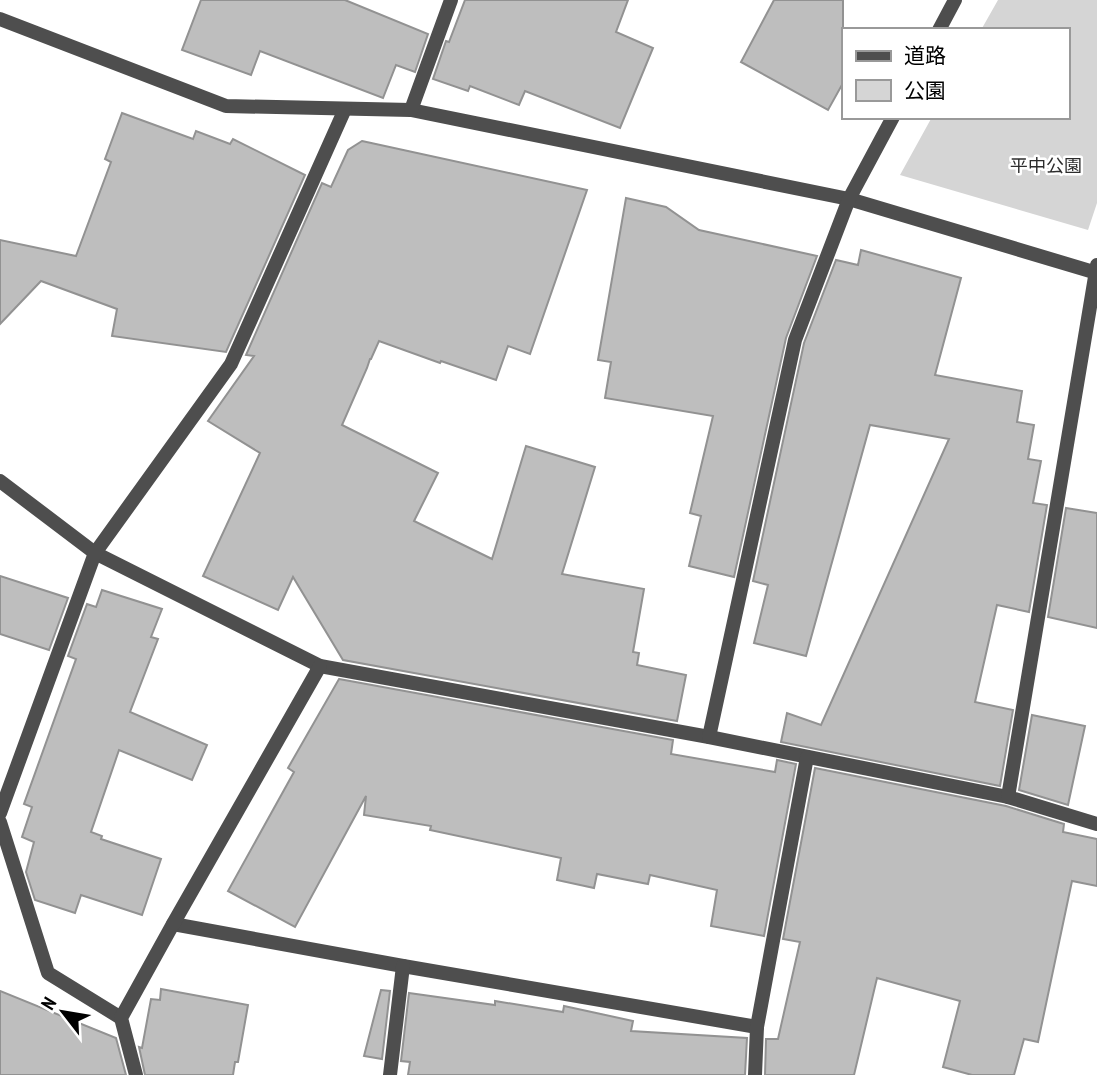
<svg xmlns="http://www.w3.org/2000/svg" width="1097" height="1075" font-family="'PT Sans Narrow','Noto Sans JP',sans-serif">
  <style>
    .green { fill: #d5d5d5 }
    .building { fill: #bebebe; stroke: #929292; stroke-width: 2 }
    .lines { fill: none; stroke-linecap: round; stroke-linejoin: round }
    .street { stroke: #4e4e4e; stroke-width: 14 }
    .labels { text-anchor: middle; stroke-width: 5; stroke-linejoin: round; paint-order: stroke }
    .park-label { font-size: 18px; fill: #2c2c2c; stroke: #fff }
  </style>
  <rect width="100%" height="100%" fill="#fff"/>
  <polygon class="green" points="998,0 1097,0 1097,203 1088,230 900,175 932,117 1067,117 1067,30 981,30"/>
  <g class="building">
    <polygon points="201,0 345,0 428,34 415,72 396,65 383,98 260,51 251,75 182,50"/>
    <polygon points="465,0 628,0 616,32 653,48 620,128 525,91 519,105 470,86 468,91 433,79 446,41 449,42"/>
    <polygon points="774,0 843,0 843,83 828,110 741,62"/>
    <polygon points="122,113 193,139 196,131 230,144 233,139 305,175 226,352 112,336 117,309 41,281 0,324 0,240 76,256 111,162 105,159"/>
    <polygon points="362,141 587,190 530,354 508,346 496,380 441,361 440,363 379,341 371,359 370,359 367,368 342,425 438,473 414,521 492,559 526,446 595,467 562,574 644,589 633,652 639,653 637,665 686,675 677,721 343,660 293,577 278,610 203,576 260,453 208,421 254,356 246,355 322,183 331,187 348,150"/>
    <polygon points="626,198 666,207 699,230 817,256 786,338 734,577 689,566 701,516 690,513 713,416 605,398 611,362 598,360"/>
    <polygon points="861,250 961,278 935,375 1022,391 1017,422 1034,425 1028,459 1041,461 1033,503 1047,505 1029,612 997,605 975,702 1013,710 1000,786 781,742 787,713 821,725 949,439 870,425 806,656 754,643 768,585 753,581 804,343 836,260 858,265"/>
    <polygon points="1066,508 1097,513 1097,628 1048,617"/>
    <polygon points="0,576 68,598 49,650 0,634"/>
    <polygon points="102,590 162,609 151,637 158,639 130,712 207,745 192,780 119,750 91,832 102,836 101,839 161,859 142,915 81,895 75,913 35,900 26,872 34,842 22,837 32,807 24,804 76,659 68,656 87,604 96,607"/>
    <polygon points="339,679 673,740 671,754 775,772 777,760 796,764 764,936 711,926 717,890 650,875 648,884 597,874 594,888 557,880 561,858 430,830 431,826 364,815 366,796 295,927 228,891 294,772 288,768"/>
    <polygon points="1032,715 1085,726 1068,805 1019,790"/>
    <polygon points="815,768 1006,806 1064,824 1063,832 1097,839 1097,886 1072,881 1038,1042 1024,1039 1014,1075 972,1075 943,1067 960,1001 877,978 854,1075 765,1075 766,1039 778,1039 800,942 783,939"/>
    <polygon points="161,989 248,1005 238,1062 235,1062 233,1075 145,1075 139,1047 142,1048 151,999 160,1000"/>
    <polygon points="381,990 390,991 382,1059 364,1056"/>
    <polygon points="0,991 116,1038 126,1075 0,1075"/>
    <polygon points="409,993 495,1005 495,1001 563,1012 564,1006 633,1021 631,1031 747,1038 745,1075 408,1075 410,1062 401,1061"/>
  </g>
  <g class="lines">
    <g class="street">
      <polyline points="0,19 226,106 411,110 849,199 1097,273"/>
      <polyline points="939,30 955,0"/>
      <polyline points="411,110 451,0"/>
      <polyline points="0,481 95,553 320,666 709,737 1008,797 1097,824"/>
      <polyline points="709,737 795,340 849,199 893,117"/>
      <polyline points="1008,797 1097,265"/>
      <polyline points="0,813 95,553 231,364 345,109"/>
      <polyline points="0,822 48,973 121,1018"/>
      <polyline points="173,924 403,966 757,1027"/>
      <polyline points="136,1075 121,1018 173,924 320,666"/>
      <polyline points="390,1075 403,966"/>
      <polyline points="755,1075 757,1027 807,757"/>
    </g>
  </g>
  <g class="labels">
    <g class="park-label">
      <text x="1046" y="172">平中公園</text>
    </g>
  </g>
  <rect x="842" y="28" width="228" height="91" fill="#ffffff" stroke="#999999" stroke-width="2"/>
  <rect x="856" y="51" width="35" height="10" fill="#4e4e4e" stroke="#999999" stroke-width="2"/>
  <text x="904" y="63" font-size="21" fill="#000000">道路</text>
  <rect x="856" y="80" width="35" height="21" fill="#d5d5d5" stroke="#999999" stroke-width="2"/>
  <text x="904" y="98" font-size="21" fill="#000000">公園</text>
  <g transform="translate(63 1012) rotate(301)" stroke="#ffffff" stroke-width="5" paint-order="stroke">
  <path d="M0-5L12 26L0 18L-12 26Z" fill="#000000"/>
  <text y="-10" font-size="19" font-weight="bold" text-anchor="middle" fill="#000000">N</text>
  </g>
</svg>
